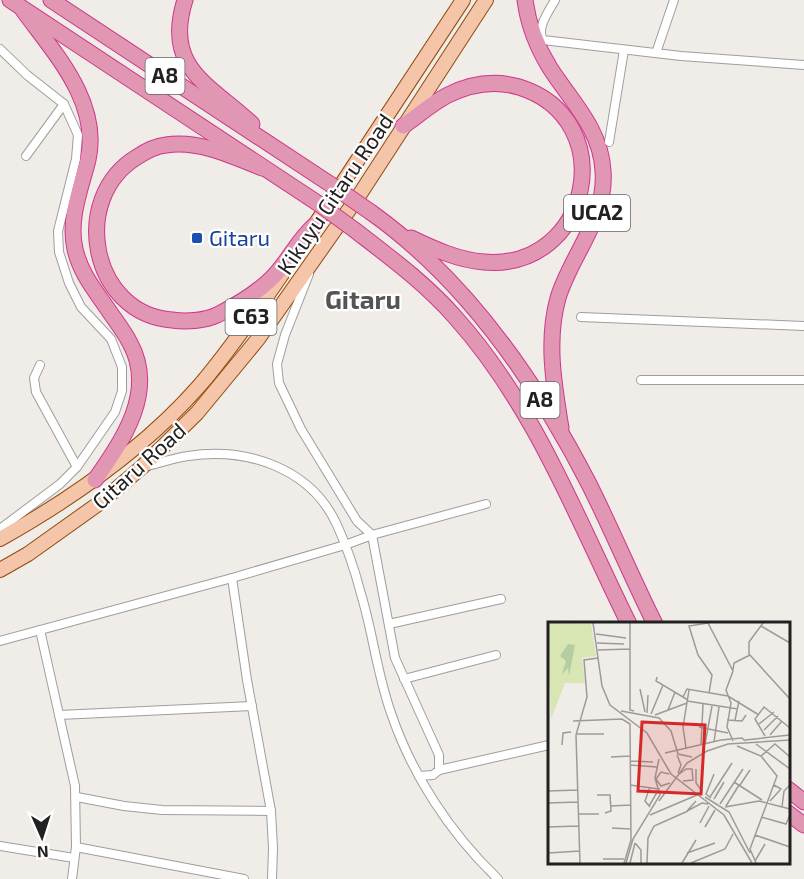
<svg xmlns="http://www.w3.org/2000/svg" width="804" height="879" font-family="'Exo 2',sans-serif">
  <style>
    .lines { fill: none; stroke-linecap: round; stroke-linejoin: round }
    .street-casing { stroke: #9e9e9e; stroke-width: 10 }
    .primary-casing { stroke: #924a0c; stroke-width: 16 }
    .highway-casing { stroke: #ce3689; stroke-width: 17 }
    .street { stroke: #fff; stroke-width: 8 }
    .primary { stroke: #f5c5a9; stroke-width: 14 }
    .highway { stroke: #e197b4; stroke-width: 15 }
    .highway-bridge-casing { stroke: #ce3689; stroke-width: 17; stroke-linecap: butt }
    .highway-bridge { stroke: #e197b4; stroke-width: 15 }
    .transit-dot { fill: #1a4fb4; stroke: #fff; stroke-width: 2 }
    .labels { text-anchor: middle; stroke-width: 4.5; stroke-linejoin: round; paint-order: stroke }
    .shield { fill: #fff; stroke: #646464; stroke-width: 1.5 }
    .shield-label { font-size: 21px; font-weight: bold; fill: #212121 }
    .street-label { font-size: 22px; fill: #212121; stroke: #fff }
    .transit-label { font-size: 22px; fill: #164399; stroke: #fff; text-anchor: start }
    .quarter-label { font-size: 26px; font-weight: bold; fill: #545454; stroke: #fff }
    .inset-road { fill: none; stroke: #9d9b98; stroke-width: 1.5 }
    .view { fill: #d62828; fill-opacity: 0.15; stroke: #d62828; stroke-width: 3 }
    .inset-edge { fill: none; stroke: #212121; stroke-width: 3 }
  </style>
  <rect width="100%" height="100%" fill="#f0ece8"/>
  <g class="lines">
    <defs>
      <g id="street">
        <path d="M 555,0 C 549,11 536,28 543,40 L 681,56 L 804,65"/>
        <polyline points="0,49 27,75 64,104 78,135 76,159 58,231 59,252 69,283 81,307 111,339 122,367 122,391 115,412 77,467 60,484 0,529"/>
        <polyline points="656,53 674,0"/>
        <polyline points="609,142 624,50"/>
        <polyline points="26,156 64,104"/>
        <polyline points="309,274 285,335 277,364 279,383 301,429 357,521 372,535 395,658 439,755 439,770 433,775 419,776"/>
        <polyline points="581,317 804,326"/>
        <polyline points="40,365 34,378 36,392 77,467"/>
        <polyline points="641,380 804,380"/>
        <path d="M 144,467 C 159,463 174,458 188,456 C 247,447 311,468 337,525 C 347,547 355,571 361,594 C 373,633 377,674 391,713 C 412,775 450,833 498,879"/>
        <polyline points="232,578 247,680 271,811 273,848 272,879"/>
        <polyline points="389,624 501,599"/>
        <polyline points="40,630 75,786 76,847 72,879"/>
        <polyline points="0,641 232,578 345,545 372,535 486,504"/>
        <polyline points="404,679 496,655"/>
        <polyline points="59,715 252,706"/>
        <polyline points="439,770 549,745"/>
        <polyline points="77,797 124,806 162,810 271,811"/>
        <polyline points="0,846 74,858"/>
        <polyline points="76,847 244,879"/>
      </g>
      <g id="primary">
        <polyline points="311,231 463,0"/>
        <path d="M 0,539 C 73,498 144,449 200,385 C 229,351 256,312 282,274"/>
        <polyline points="0,570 28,554 101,502 142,467 197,413 258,339 360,194 486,0"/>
      </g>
      <g id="highway">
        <polyline points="10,0 319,204"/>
        <polyline points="51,0 330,184"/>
        <path d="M 185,0 C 163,69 211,85 252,124"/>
        <path d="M 525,0 C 528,24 537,47 550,68 C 571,101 601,129 603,171 C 607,218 571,255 558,298 C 546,341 554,385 561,428"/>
        <path d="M 23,10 C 54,53 101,102 88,160 C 81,188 68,219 75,249 C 80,272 94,289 107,308 C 115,320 124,331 130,343 C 157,392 122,441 95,480"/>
        <path d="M 403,126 C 418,116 432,103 448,95 C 470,84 495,80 519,87 C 622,119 591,271 484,262 C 458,260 434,249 411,238"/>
        <path d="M 262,168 C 233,156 199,140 166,145 C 156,146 146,151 137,157 C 69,198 91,314 172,320 C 186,322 204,321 217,315 C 235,306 255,294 270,280 C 288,263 297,240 316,224"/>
        <path d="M 372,213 C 467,281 536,381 589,484 C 612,530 632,578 655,624"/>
        <path d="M 356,231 C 391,258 426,284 455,317 C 535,406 577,519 629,624"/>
        <polyline points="788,789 804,802"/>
        <polyline points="788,813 804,825"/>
      </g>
    </defs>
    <use href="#street" class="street-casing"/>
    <use href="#primary" class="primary-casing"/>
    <use href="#highway" class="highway-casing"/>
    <use href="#street" class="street"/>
    <use href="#primary" class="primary"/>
    <use href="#highway" class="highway"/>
    <defs>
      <g id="highway-bridge">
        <polyline points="330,184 372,213"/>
        <polyline points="319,204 356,231"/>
      </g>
    </defs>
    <use href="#highway-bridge" class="highway-bridge-casing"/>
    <use href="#highway-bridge" class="highway-bridge"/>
  </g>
  <rect class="transit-dot" x="191" y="232" width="12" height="12" rx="3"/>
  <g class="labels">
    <g class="shield">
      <rect x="145.5" y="58" width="39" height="36" rx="4.5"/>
      <rect x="564" y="195" width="66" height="36" rx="4.5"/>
      <rect x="225.5" y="299" width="51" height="36" rx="4.5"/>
      <rect x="520.5" y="382" width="39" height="36" rx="4.5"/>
    </g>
    <g class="shield-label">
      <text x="165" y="83">A8</text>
      <text x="597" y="220">UCA2</text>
      <text x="251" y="324">C63</text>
      <text x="540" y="407">A8</text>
    </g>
    <g class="street-label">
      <text transform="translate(335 194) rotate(-56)" y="8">Kikuyu Gitaru Road</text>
      <text transform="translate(139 466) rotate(-42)" y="8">Gitaru Road</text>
    </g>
    <g class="transit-label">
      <text x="209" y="246">Gitaru</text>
    </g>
    <g class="quarter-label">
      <text x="363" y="309">Gitaru</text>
    </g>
  </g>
  <g transform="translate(548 622)">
    <rect width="242" height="242" fill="#f0ece8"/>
    <path d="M 0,1 L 43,2 L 48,34 L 34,36 L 37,61 L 17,61 L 3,97 Z" fill="#d7e6b3"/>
    <path d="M 20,22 L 27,23 L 21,54 L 20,46 L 14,52 L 18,39 L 12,34 Z" fill="#b6cca1"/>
    <path class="inset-road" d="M 45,1 L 54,64 L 62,83 L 99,111 L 123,152 L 176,193 L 204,241M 82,1 L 82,88 L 86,89M 160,1 L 185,49 L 178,68 L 183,81 L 179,105 L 185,119M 160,1 L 141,4 L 150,33 L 164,53 L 161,71M 215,1 L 201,20 L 201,32 L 242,77M 213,4 L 242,21M 48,12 L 78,16M 49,21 L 76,22M 50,28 L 82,27M 185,48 L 186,41 L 202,33M 109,55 L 108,59 L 140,78M 92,67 L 97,90M 135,75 L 139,67 L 180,74 L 211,93M 139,79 L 190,87M 120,88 L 127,70M 73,89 L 111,96 L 123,109 L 130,132 L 144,135M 99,91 L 100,73M 103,92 L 115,63M 107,93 L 139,81M 179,98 L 194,99 L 198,93M 187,98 L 191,79M 25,99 L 74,97 L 82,102 L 83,218 L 76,241M 211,102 L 226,90M 151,105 L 180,111M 216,108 L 230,94M 28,112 L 56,112M 222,113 L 234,99M 217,114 L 207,97 L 216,85 L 242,106M 197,118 L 242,113M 166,120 L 171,85M 157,122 L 164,84M 208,122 L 242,147M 14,123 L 15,111 L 23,110M 153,123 L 155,82M 189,124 L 213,134 L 229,154 L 202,227 L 208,241M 138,126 L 135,105 L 141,68M 117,131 L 173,118 L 194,116 L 197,119M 129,133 L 133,143 L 130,151M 213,134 L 227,122 L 242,135M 63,135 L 82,134M 82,139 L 105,140M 82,143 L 109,145M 148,147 L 148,161 L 154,169M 121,152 L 113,150 L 108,157 L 113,164 L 122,161M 130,153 L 138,147 L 144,147 L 145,158 L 135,159M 186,160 L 214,178M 82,163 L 111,167 L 101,184M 192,163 L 202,148M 0,169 L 30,168M 49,173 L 62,173 L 63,189 L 57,191M 157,175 L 181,190 L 202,231M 162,175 L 184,141M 163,176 L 158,172 L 166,152M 166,177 L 176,160M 111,179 L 139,141 L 159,129 L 180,122 L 242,118M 148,179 L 139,189 L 154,181 L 160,182M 222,179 L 233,167 L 226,163M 0,181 L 30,180M 172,182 L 195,147M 63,184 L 82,183M 178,184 L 191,163M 102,185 L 97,179 L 102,165M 177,185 L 211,179 L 242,187M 234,185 L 236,169 L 242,163M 31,192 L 51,192M 102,193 L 149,173M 213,195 L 238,202 L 242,193M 152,201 L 161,184M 0,205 L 31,204M 157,205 L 167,188M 64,206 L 82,207M 207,213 L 242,225M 87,221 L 93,228 L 93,241M 0,231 L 32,229M 139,231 L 167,221M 55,237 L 76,237M 207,239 L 217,222M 32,241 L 28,113 L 39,75 L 36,38 L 50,36M 78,241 L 85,217 L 112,173 L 107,156 L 111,137M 82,241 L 87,221M 99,241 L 100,216 L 106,204 L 140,189M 134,241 L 148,218M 143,241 L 177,227 L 185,212"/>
    <path class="view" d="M 94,100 L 157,103 L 153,172 L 90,169 Z"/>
    <rect width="242" height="242" class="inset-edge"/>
  </g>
  <g transform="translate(42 837) rotate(177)" stroke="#ffffff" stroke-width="4.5" paint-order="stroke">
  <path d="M0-4.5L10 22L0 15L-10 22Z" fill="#212121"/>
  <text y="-9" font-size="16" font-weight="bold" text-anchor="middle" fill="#212121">N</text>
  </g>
</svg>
